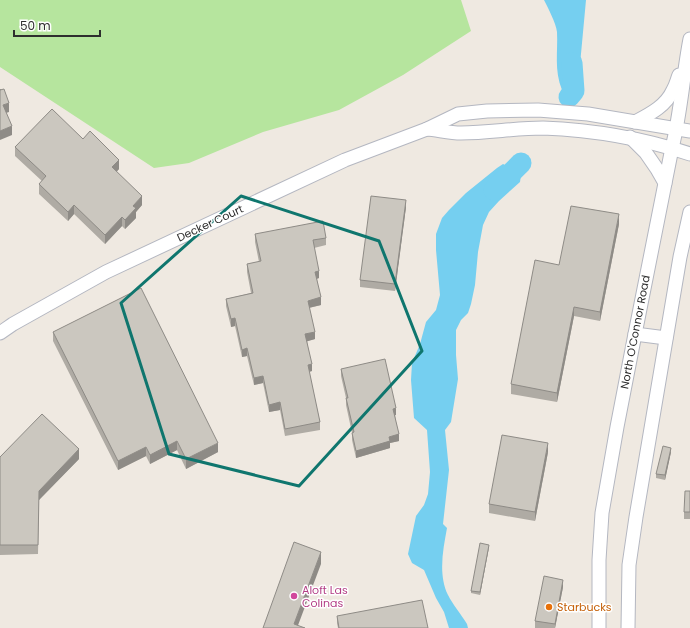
<svg xmlns="http://www.w3.org/2000/svg" width="690" height="628" font-family="Poppins,sans-serif">
  <style>
    .green { fill: #b6e59e }
    .water { fill: #75cff0 }
    .lines { fill: none; stroke-linecap: round; stroke-linejoin: round }
    .river { stroke: #75cff0; stroke-width: 21 }
    .secondary-casing { stroke: #b4b7c1; stroke-width: 15 }
    .secondary { stroke: #fff; stroke-width: 13 }
    .wall { fill: #afaba4 }
    .shaded-wall { fill: #8e8b86 }
    .building { fill: #cbc7bf; stroke: #8e8b86 }
    .marked { fill: none; stroke: #0f766e; stroke-width: 3; stroke-linejoin: round }
    .hotel-dot { fill: #d1479c; stroke: #fff; stroke-width: 1.5 }
    .food-dot { fill: #e8710a; stroke: #fff; stroke-width: 1.5 }
    .labels { text-anchor: middle; stroke-width: 3; stroke-linejoin: round; paint-order: stroke }
    .street-label { font-size: 11px; fill: #2e2e2e; stroke: #fff }
    .hotel-label { font-size: 11px; fill: #b23c85; stroke: #fff; text-anchor: start }
    .food-label { font-size: 11px; fill: #c56008; stroke: #fff; text-anchor: start }
  </style>
  <rect width="100%" height="100%" fill="#efe9e1"/>
  <polygon class="green" points="0,0 461,0 471,31 403,75 339,110 263,132 189,163 154,168 0,67"/>
  <g class="water">
    <path d="M 544,0 L 586,0 L 578,86 L 574,91 L 562,90 C 554,70 558,52 557,32 C 556,23 548,8 544,0 Z"/>
    <path d="M 503,164 L 511,168 L 521,175 L 520,182 L 499,201 L 489,212 L 483,225 L 478,252 L 475,285 L 471,304 L 468,313 L 461,320 L 456,330 L 456,355 L 458,379 L 451,422 L 445,430 L 449,470 L 443,524 L 447,528 C 443,550 438,574 448,595 C 453,605 461,614 467,624 L 468,628 L 449,628 L 444,612 L 436,598 L 424,570 L 412,563 L 408,554 L 416,516 L 424,505 L 428,494 L 430,472 L 427,430 L 414,418 L 411,380 L 412,363 L 420,344 L 426,322 L 436,310 L 440,295 L 436,250 L 436,234 L 442,218 L 449,210 L 466,193 L 497,168 Z"/>
  </g>
  <g class="lines">
    <g class="river">
      <polyline points="569,97 574,91 572,63"/>
      <polyline points="494,190 521,163"/>
    </g>
    <defs>
      <g id="secondary">
        <path d="M 635,122 C 650,114 666,106 673,90 C 676,85 677,80 679,75"/>
        <path d="M 427,129 C 438,130 450,133 461,133 C 488,133 516,128 543,128 C 593,130 642,138 690,154"/>
        <polyline points="630,137 646,153 657,169 665,183"/>
        <polyline points="0,333 13,324 106,272 345,160 427,129 458,114 487,111 538,110 588,114 690,131"/>
        <polyline points="635,334 666,338"/>
        <path d="M 599,628 L 599,560 L 602,513 L 617,427 L 635,334 L 672,148 C 681,112 683,75 690,39"/>
        <polyline points="628,628 629,565 636,517 680,257 690,212"/>
      </g>
    </defs>
    <use href="#secondary" class="secondary-casing"/>
    <use href="#secondary" class="secondary"/>
  </g>
  <g class="wall">
    <polygon points="83,139 119,169 116,172 142,205 136,212 136,218 125,229 122,226 105,244 74,214 68,221 39,194 39,184 42,181 15,156 15,147"/>
    <polygon points="406,207 395,291 360,287 360,280"/>
    <polygon points="619,224 600,321 574,316 557,402 511,394 511,384 559,265"/>
    <polygon points="255,234 326,238 326,245 314,248 319,278 317,279 321,305 309,308 315,339 307,341 312,371 309,372 320,422 320,430 285,436 280,410 269,412 263,383 254,385 247,356 242,357 235,326 231,327 226,306 226,299 251,293 247,272 247,264 259,262 255,242"/>
    <polygon points="53,332 218,452 186,469 177,450 150,464 146,456 118,470 53,341"/>
    <polygon points="341,369 396,415 395,415 399,441 390,443 390,448 356,458 352,440 352,433 346,405 346,398 341,376"/>
    <polygon points="548,452 535,521 489,513 489,504"/>
    <polygon points="671,452 665,480 656,478 656,474"/>
    <polygon points="0,457 79,459 39,500 38,554 0,555"/>
    <polygon points="690,491 690,519 684,519 684,512"/>
    <polygon points="489,547 480,595 471,593 471,591"/>
    <polygon points="563,587 555,628 535,628 535,621"/>
    <polygon points="337,616 428,628 338,628 337,623"/>
  </g>
  <g class="shaded-wall">
    <polygon points="9,103 9,112 3,114 3,105"/>
    <polygon points="12,126 12,135 0,140 0,131"/>
    <polygon points="119,160 119,169 112,177 112,167"/>
    <polygon points="142,196 142,205 136,212 136,218 125,229 125,220 133,206"/>
    <polygon points="406,200 406,207 395,291 395,284"/>
    <polygon points="74,205 74,214 68,221 68,212"/>
    <polygon points="619,214 619,224 600,321 600,312"/>
    <polygon points="122,217 122,226 105,244 105,235"/>
    <polygon points="319,271 319,278 315,279 315,272"/>
    <polygon points="321,297 321,305 308,308 308,301"/>
    <polygon points="574,307 574,316 557,402 557,393"/>
    <polygon points="235,318 235,326 231,327 231,319"/>
    <polygon points="315,332 315,339 305,342 305,334"/>
    <polygon points="247,348 247,356 242,357 242,350"/>
    <polygon points="312,364 312,371 308,372 308,365"/>
    <polygon points="263,376 263,383 254,385 254,378"/>
    <polygon points="280,402 280,410 269,412 269,405"/>
    <polygon points="396,408 396,415 393,416 393,409"/>
    <polygon points="399,434 399,441 390,443 390,448 356,458 356,451 389,437"/>
    <polygon points="177,441 177,450 150,464 150,455"/>
    <polygon points="218,443 218,452 186,469 186,459"/>
    <polygon points="548,443 548,452 535,521 535,512"/>
    <polygon points="146,447 146,456 118,470 118,461"/>
    <polygon points="671,448 671,452 665,480 665,475"/>
    <polygon points="79,449 79,459 39,500 38,554 39,491"/>
    <polygon points="489,545 489,547 480,595 480,592"/>
    <polygon points="321,552 321,564 297,628 294,624"/>
    <polygon points="563,580 563,587 555,628 555,624"/>
  </g>
  <g class="building">
    <polygon points="0,89 0,90 4,89 9,103 3,105 12,126 0,131"/>
    <polygon points="52,109 83,139 90,131 119,160 112,167 142,196 133,206 136,208 125,220 122,217 105,235 74,205 68,212 39,184 46,176 15,147"/>
    <polygon points="371,196 406,200 395,284 360,280"/>
    <polygon points="571,206 619,214 600,312 574,307 557,393 511,384 535,260 559,265"/>
    <polygon points="323,221 326,238 313,240 319,271 315,272 321,297 308,301 315,332 305,334 312,364 308,365 320,422 285,429 280,402 269,405 263,376 254,378 247,348 242,350 235,318 231,319 226,299 253,293 247,264 261,261 255,234"/>
    <polygon points="141,288 218,443 186,459 177,441 150,455 146,447 118,461 53,332"/>
    <polygon points="385,359 396,408 393,409 399,434 389,437 390,441 356,451 352,433 354,432 346,398 348,398 341,369"/>
    <polygon points="42,414 79,449 39,491 38,545 0,545 0,457"/>
    <polygon points="502,435 548,443 535,512 489,504"/>
    <polygon points="663,446 671,448 665,475 656,474"/>
    <polygon points="685,491 690,491 690,512 684,512"/>
    <polygon points="294,542 321,552 294,624 305,628 263,628"/>
    <polygon points="480,543 489,545 480,592 471,591"/>
    <polygon points="544,576 563,580 555,624 535,621"/>
    <polygon points="422,600 428,628 339,628 337,616"/>
  </g>
  <path class="marked" d="M 241,196 L 379,241 L 422,351 L 299,486 L 169,454 L 121,303 Z"/>
  <circle class="hotel-dot" cx="294" cy="596" r="4"/>
  <circle class="food-dot" cx="549" cy="607" r="4"/>
  <g class="labels">
    <g class="street-label">
      <text transform="translate(210 223) rotate(-25)" y="4">Decker Court</text>
      <text transform="translate(635 332) rotate(-79)" y="4">North O'Connor Road</text>
    </g>
    <g class="hotel-label">
      <text x="302" y="594">Aloft Las<tspan x="302" dy="13">Colinas</tspan></text>
    </g>
    <g class="food-label">
      <text x="557" y="611">Starbucks</text>
    </g>
  </g>
  <path d="M14 30v6h86v-6" fill="none" stroke="#2e2e2e" stroke-width="2"/>
  <text x="20" y="30" font-size="12" fill="#2e2e2e" stroke="#ffffff" stroke-width="3" paint-order="stroke">50 m</text>
</svg>
